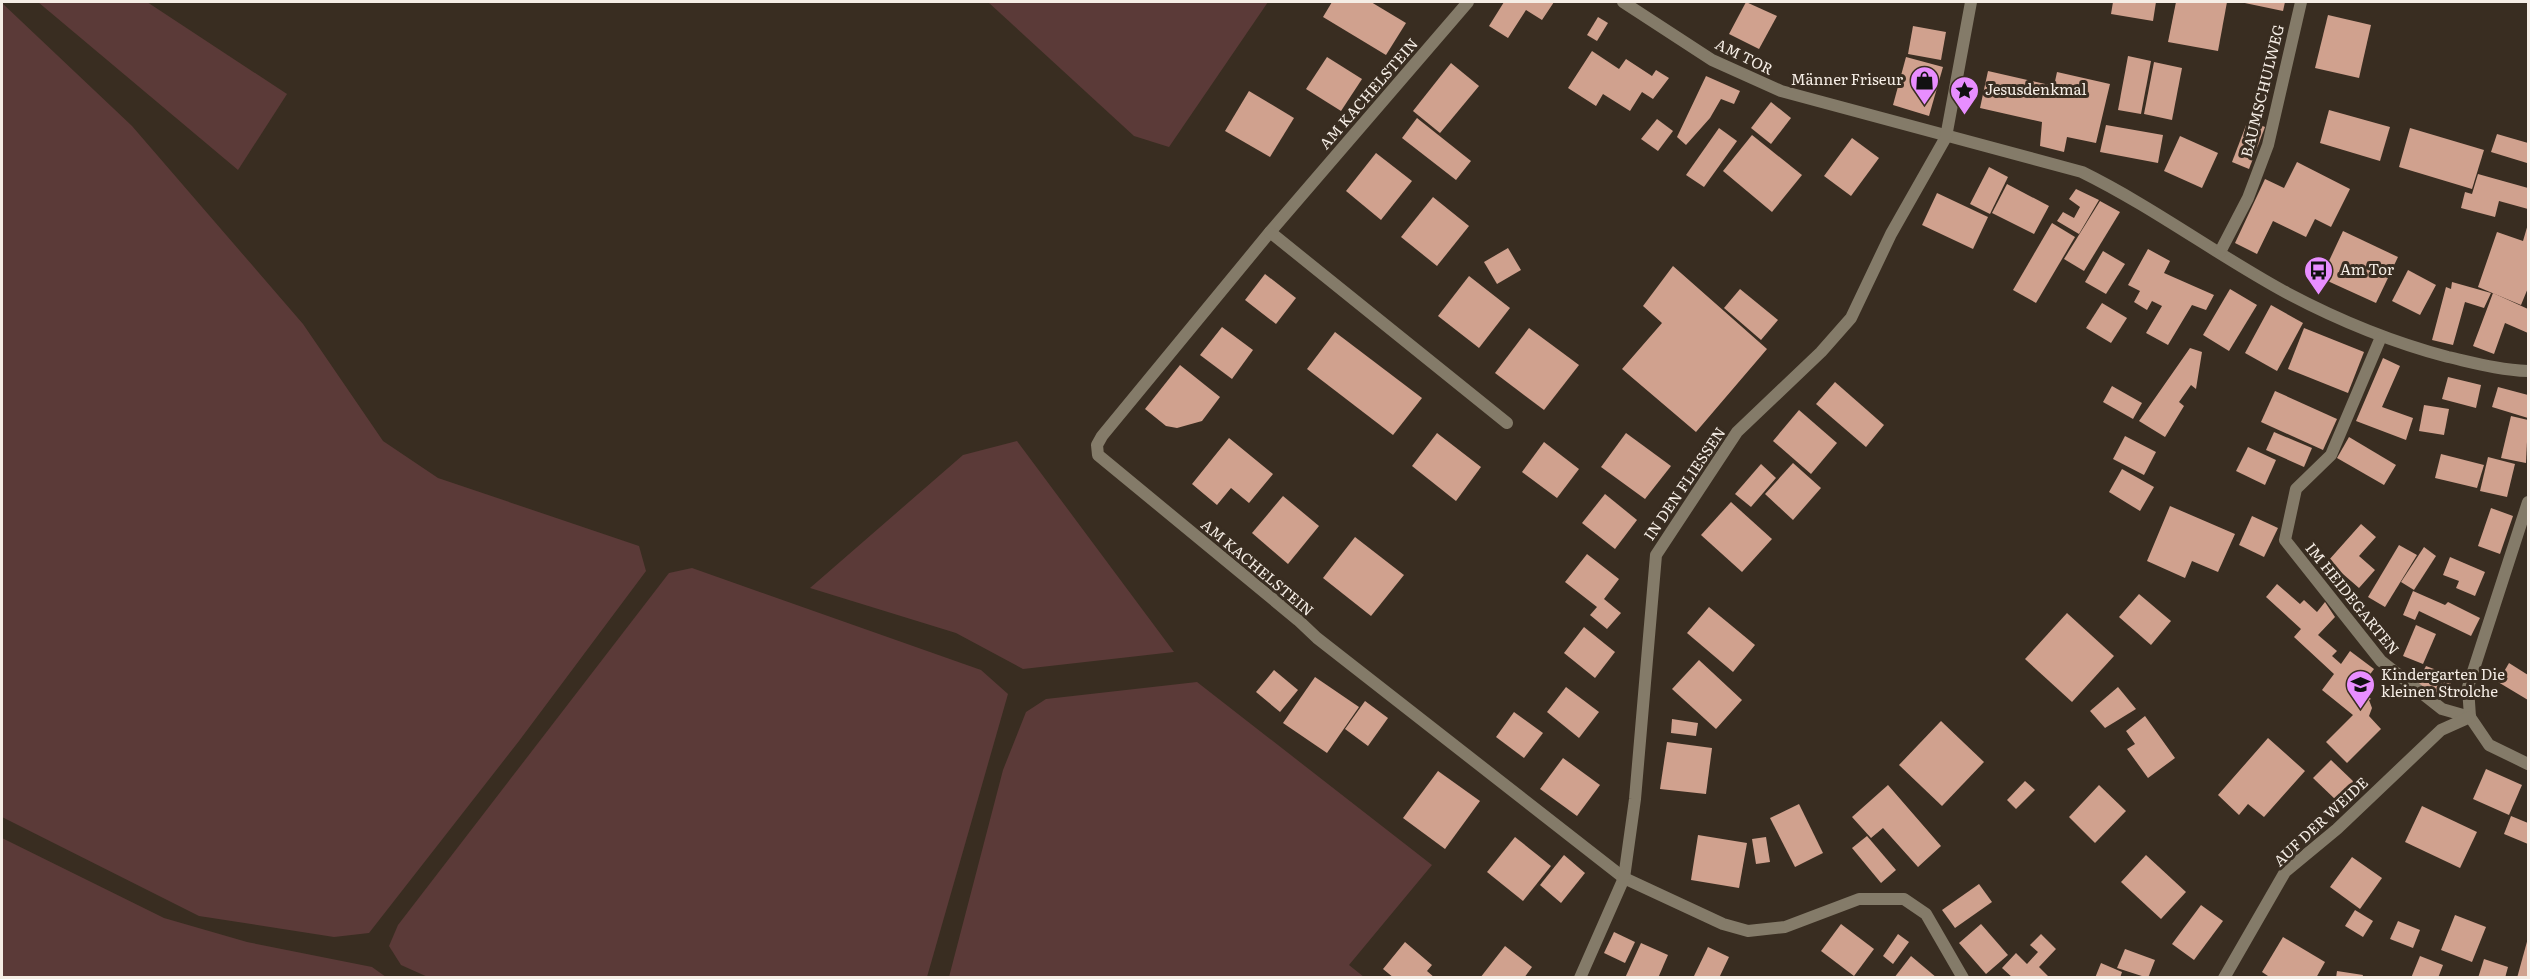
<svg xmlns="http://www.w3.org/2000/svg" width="2530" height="979" font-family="Literata,serif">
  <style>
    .green { fill: #5b3a38 }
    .building { fill: #d0a18e }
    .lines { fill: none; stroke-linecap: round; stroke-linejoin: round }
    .minor { stroke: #847b69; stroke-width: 12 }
    .labels { text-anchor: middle; stroke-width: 6; stroke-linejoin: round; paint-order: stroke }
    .street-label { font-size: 15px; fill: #f5ede5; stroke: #392d21 }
    .poi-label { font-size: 15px; fill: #f5ede5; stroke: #392d21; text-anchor: start }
  </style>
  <rect width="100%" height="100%" fill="#392d21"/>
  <g class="green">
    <polygon points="38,2 147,2 287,94 238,170"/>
    <polygon points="988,2 1268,2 1169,147 1134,136"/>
    <polygon points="2,3 132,126 303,324 383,441 438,478 639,546 646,571 519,741 369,933 334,937 199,916 2,817"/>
    <polygon points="1017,441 1174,652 1023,669 956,633 810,588 963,455"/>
    <polygon points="692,568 981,670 1008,694 927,977 430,978 401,965 389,946 398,925 669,573"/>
    <polygon points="1197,682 1432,865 1349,965 1364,977 949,977 1003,770 1026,712 1046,699"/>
    <polygon points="2,838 164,918 247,942 372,967 386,977 2,977"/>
  </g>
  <g class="building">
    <polygon points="1332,2 1371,2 1406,23 1386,55 1323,17"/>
    <polygon points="1504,2 1554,2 1542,20 1526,10 1508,38 1489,26"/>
    <polygon points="1746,2 1777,16 1759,49 1729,34"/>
    <polygon points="2113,2 2156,2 2153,21 2111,14"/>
    <polygon points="2176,2 2227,2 2218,51 2168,42"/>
    <polygon points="2240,2 2285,2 2283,11"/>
    <polygon points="2328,15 2371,25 2359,78 2315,68"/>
    <polygon points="1598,17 1608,23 1597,41 1587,35"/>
    <polygon points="1913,26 1946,32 1941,60 1908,54"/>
    <polygon points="1592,51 1619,69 1626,59 1652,76 1656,70 1669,78 1653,99 1642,92 1630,111 1603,94 1596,106 1568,88"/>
    <polygon points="2128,56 2151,61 2141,114 2118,110"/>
    <polygon points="1327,57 1362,79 1341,111 1306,89"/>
    <polygon points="1906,57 1943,67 1929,116 1893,105"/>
    <polygon points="2154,62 2182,68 2172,120 2144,114"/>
    <polygon points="1451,63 1479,86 1440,133 1413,111"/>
    <polygon points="1988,71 2054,86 2057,72 2110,84 2096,143 2067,137 2064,152 2040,146 2042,122 1980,108"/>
    <polygon points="1706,76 1740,91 1734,104 1721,99 1710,118 1686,145 1677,137"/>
    <polygon points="1249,91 1294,118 1270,157 1225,131"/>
    <polygon points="1771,102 1791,118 1771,144 1751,128"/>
    <polygon points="2329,110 2390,127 2380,161 2320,143"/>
    <polygon points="1417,118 1471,161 1456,180 1402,138"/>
    <polygon points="1657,119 1673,131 1658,151 1641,139"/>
    <polygon points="2248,120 2265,127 2249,169 2232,162"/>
    <polygon points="2106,125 2163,135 2158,163 2100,152"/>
    <polygon points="1719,128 1737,141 1704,187 1686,175"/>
    <polygon points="2410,128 2484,150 2472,189 2399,167"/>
    <polygon points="2497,134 2528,143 2527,163 2491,152"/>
    <polygon points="1752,135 1802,175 1772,212 1723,171"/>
    <polygon points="2180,136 2218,153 2202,188 2164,171"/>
    <polygon points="1852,138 1879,158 1851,196 1824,176"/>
    <polygon points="1376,153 1412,181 1381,220 1346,191"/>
    <polygon points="2297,162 2350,189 2331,227 2315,219 2306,237 2273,221 2257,254 2235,243 2265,179 2284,188"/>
    <polygon points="1989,167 2008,177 1990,214 1970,204"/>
    <polygon points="2478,174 2528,188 2528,209 2499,201 2495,217 2461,208 2465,192 2472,194"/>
    <polygon points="2007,184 2049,206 2034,234 1992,213"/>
    <polygon points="2076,189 2099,200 2079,234 2057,221 2063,212 2074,218 2080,207 2069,199"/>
    <polygon points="1937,193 1988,217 1973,249 1922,225"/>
    <polygon points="1433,197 1469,226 1437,266 1401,237"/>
    <polygon points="2100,201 2120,212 2084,271 2064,259"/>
    <polygon points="2052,223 2075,237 2036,303 2013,290"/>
    <polygon points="2528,224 2528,288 2521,305 2478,287 2497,232 2523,241"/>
    <polygon points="2343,231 2398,257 2376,303 2321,278"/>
    <polygon points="1508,248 1521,270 1497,284 1484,262"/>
    <polygon points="2148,249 2170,261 2164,273 2214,295 2206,310 2192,305 2168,345 2146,333 2162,306 2152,301 2147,310 2134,302 2140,291 2128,285"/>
    <polygon points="2103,251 2125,264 2106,294 2085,282"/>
    <polygon points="1673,266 1767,349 1696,432 1622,369 1662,323 1643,306"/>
    <polygon points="2408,270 2436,285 2420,315 2392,301"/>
    <polygon points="1265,274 1296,298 1276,324 1245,300"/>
    <polygon points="1469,276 1510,308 1479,348 1438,316"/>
    <polygon points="2452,282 2491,293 2484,308 2465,302 2453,345 2432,340 2446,287 2451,289"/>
    <polygon points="1740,289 1778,320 1761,340 1724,308"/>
    <polygon points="2230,289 2257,305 2229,351 2203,335"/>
    <polygon points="2493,293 2528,309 2528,333 2505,323 2494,354 2473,346"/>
    <polygon points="2102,303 2127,318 2111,343 2086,328"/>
    <polygon points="2271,305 2303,323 2277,371 2245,353"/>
    <polygon points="1222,327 1253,350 1232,379 1200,355"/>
    <polygon points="1529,328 1579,365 1544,410 1495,373"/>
    <polygon points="2304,328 2364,352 2348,393 2288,369"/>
    <polygon points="1335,332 1422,398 1393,435 1307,369"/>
    <polygon points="2190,348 2202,352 2196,389 2191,385 2179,402 2184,406 2165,437 2139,421"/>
    <polygon points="2383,358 2400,366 2382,407 2413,418 2406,440 2356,421"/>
    <polygon points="1180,365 1220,397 1202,421 1177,428 1166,426 1145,409"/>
    <polygon points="2448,377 2481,385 2476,408 2442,399"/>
    <polygon points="1835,382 1884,425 1866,447 1816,404"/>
    <polygon points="2112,386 2142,403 2133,419 2103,402"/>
    <polygon points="2498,387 2528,395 2528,418 2492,407"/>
    <polygon points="2275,391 2337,419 2323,450 2261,422"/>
    <polygon points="2424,405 2449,409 2444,435 2419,431"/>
    <polygon points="1799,410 1837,443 1811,474 1773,441"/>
    <polygon points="2511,416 2528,420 2526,463 2501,458"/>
    <polygon points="2274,432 2312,448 2304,467 2266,450"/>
    <polygon points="1437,433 1481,467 1456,501 1412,466"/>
    <polygon points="1626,433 1671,466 1645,499 1601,467"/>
    <polygon points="2125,436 2156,452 2144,475 2113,459"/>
    <polygon points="2349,437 2396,465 2384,485 2337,458"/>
    <polygon points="1229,438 1273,474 1249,503 1231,488 1217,505 1192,484"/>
    <polygon points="1544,442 1579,469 1557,498 1522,472"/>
    <polygon points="2248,447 2276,460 2265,485 2236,471"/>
    <polygon points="2441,454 2484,465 2477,488 2435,478"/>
    <polygon points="2488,457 2515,464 2507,497 2480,491"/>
    <polygon points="1793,463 1821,488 1793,520 1765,494"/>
    <polygon points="1761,464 1776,478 1751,507 1735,494"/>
    <polygon points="2122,469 2154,487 2140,511 2109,492"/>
    <polygon points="1605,494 1637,520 1615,549 1582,523"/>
    <polygon points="1283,496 1319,526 1288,564 1252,533"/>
    <polygon points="1731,502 1772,539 1742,572 1701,535"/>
    <polygon points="2170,506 2235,534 2218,572 2192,561 2185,578 2147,561"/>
    <polygon points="2491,508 2513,516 2500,554 2478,546"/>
    <polygon points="2252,516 2278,528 2264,557 2239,545"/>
    <polygon points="2361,524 2376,537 2359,556 2375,570 2359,588 2328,561"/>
    <polygon points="1355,537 1404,575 1371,616 1323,578"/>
    <polygon points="2399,545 2417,555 2385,607 2368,597"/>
    <polygon points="2424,547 2436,556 2414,590 2401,582"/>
    <polygon points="1587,554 1619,579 1604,599 1621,613 1607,629 1590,615 1597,607 1565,582"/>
    <polygon points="2450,557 2485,572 2475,596 2456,588 2459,581 2443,575"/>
    <polygon points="2277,584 2300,604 2304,600 2317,612 2325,602 2335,617 2318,635 2337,651 2332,656 2341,664 2350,651 2374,669 2359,689 2371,699 2369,700 2372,708 2369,716 2381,729 2347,763 2326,742 2353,715 2322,690 2334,674 2294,637 2301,629 2266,597"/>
    <polygon points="2413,591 2445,605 2448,602 2480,618 2471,636 2419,611 2415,620 2403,615"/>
    <polygon points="2139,594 2171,621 2151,645 2119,617"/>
    <polygon points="1709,607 1755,645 1733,672 1687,633"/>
    <polygon points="2067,613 2114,656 2072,702 2025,659"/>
    <polygon points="2416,625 2436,634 2423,664 2403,656"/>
    <polygon points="1584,627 1615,652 1595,678 1564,653"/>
    <polygon points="1699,660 1742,700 1716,729 1672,689"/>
    <polygon points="2509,663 2528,675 2528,700 2498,682"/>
    <polygon points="2426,666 2455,677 2441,698 2417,683"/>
    <polygon points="1274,670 1298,690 1280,712 1256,692"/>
    <polygon points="1315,677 1359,707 1327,753 1283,723"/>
    <polygon points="1566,687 1599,712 1579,738 1547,712"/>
    <polygon points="2118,687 2136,709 2105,728 2090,711"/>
    <polygon points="1365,701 1388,718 1368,746 1345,729"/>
    <polygon points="1514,712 1543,733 1524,758 1496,737"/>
    <polygon points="2145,716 2175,758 2148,778 2127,749 2135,744 2126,731"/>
    <polygon points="1672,719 1698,723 1696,736 1671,733"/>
    <polygon points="1941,721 1984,762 1942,806 1899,765"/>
    <polygon points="2268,738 2305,771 2264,817 2248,804 2239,815 2218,795"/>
    <polygon points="1667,742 1712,748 1706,794 1660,789"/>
    <polygon points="1563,758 1600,785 1577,816 1540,789"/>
    <polygon points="2331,760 2354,782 2337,801 2313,778"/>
    <polygon points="2486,769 2522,785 2509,815 2473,799"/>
    <polygon points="1438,771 1480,801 1445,849 1403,818"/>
    <polygon points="2025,781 2035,790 2016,809 2007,800"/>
    <polygon points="1888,785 1941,846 1918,867 1883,828 1871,838 1852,817"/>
    <polygon points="2099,785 2126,811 2095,843 2069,817"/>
    <polygon points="1799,804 1823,853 1795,867 1770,818"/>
    <polygon points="2422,806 2477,832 2460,868 2405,842"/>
    <polygon points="2511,816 2528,823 2528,844 2504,834"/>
    <polygon points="1698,835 1747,843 1739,888 1691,880"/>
    <polygon points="1867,836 1896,870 1881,883 1852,848"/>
    <polygon points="1515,837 1551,866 1523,901 1487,872"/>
    <polygon points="1766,837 1770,862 1756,864 1752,839"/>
    <polygon points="1564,855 1585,873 1561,903 1540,885"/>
    <polygon points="2146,855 2186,892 2161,919 2121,882"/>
    <polygon points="2352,857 2382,878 2360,909 2330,887"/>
    <polygon points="1979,884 1992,902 1955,928 1942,910"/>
    <polygon points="2201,905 2223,921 2194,960 2172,944"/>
    <polygon points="2355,910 2373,921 2363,937 2345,926"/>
    <polygon points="2455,915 2486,927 2472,962 2441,950"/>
    <polygon points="2398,921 2420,930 2413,948 2390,939"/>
    <polygon points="1841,924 1874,949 1854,976 1821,951"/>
    <polygon points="1981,924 2008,955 1986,974 1959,943"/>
    <polygon points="1614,932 1635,942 1625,963 1604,953"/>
    <polygon points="1898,934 1909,942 1893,964 1883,956"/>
    <polygon points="2041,934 2056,949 2039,967 2050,978 2013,978 2002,968 2016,953 2027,964 2038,952 2030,945"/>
    <polygon points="2283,937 2325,962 2316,978 2271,978 2262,972"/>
    <polygon points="2528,938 2528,978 2517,978"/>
    <polygon points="1405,942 1432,965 1427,971 1435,978 1394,978 1383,969"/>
    <polygon points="1641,943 1668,955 1658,978 1625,978"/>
    <polygon points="1505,946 1532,967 1524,978 1480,978"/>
    <polygon points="1708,947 1729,957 1719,978 1694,976"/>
    <polygon points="2125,949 2155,960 2148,978 2117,968"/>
    <polygon points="1911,956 1937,978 1894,978"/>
    <polygon points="2420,956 2443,965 2438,978 2411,978"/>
    <polygon points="2484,959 2508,967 2505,978 2478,978"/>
    <polygon points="2101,963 2122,972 2120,978 2095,978"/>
    <polygon points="2337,971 2363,975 2362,978 2336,978"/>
  </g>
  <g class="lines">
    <g class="minor">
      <polyline points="1468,2 1270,232 1102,436 1097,445 1098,455 1298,620 1317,638 1624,878 1723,924 1748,931 1785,927 1859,899 1904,899 1926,914 1963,978"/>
      <path d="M 1623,2 L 1712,60 L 1781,91 L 2082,172 C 2153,207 2217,255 2287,293 C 2338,320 2391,342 2448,357 C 2475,363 2500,370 2528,371"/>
      <polyline points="1270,232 1507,423"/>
      <polyline points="2220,252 2248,198 2268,145 2301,2"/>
      <polyline points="2381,337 2331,455 2296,489 2285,540 2381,661 2442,709 2470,717"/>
      <polyline points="2528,502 2468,687 2470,717 2489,745 2528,764"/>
      <polyline points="1580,978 1624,878 1635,799 1656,555 1737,432 1821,352 1851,318 1891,234 1946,137 1971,2"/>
      <polyline points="2224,978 2285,872 2337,829 2441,730 2470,717"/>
    </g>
  </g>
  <defs>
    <symbol id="shop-pin" viewBox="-11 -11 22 30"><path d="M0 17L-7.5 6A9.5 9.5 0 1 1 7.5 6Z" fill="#e88eff" stroke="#392d21"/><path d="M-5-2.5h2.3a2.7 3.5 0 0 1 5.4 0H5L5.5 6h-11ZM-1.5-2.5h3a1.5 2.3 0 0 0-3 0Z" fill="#111"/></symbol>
    <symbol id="sight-pin" viewBox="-11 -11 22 30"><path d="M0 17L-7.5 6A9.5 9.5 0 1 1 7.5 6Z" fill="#e88eff" stroke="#392d21"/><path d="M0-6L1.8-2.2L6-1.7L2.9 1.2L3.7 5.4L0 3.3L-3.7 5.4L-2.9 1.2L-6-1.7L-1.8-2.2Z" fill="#111"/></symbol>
    <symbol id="bus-pin" viewBox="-11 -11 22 30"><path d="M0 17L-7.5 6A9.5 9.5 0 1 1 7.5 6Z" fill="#e88eff" stroke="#392d21"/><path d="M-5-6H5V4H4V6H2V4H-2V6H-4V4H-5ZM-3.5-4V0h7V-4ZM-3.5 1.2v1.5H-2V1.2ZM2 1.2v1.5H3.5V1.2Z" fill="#111"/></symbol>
    <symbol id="school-pin" viewBox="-11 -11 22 30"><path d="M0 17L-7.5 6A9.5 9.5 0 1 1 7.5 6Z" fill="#e88eff" stroke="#392d21"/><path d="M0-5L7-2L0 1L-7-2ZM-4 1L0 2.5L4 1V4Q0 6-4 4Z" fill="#111"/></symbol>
  </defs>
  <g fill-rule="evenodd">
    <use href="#shop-pin" x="1908" y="64" width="33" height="45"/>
    <use href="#sight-pin" x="1948" y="74" width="33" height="45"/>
    <use href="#bus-pin" x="2302" y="254" width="33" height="45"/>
    <use href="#school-pin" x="2344" y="668" width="33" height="45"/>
  </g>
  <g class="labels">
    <g class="street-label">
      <text transform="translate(1744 57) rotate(26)" y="5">AM TOR</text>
      <text transform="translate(2263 91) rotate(-76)" y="5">BAUMSCHULWEG</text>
      <text transform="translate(1369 94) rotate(-49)" y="5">AM KACHELSTEIN</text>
      <text transform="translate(1685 484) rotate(-56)" y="5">IN DEN FLIESSEN</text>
      <text transform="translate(1257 568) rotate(40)" y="5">AM KACHELSTEIN</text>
      <text transform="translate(2352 599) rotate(51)" y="5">IM HEIDEGARTEN</text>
      <text transform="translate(2321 822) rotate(-43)" y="5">AUF DER WEIDE</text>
    </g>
    <g class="poi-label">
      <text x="1903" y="85" text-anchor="end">Männer Friseur</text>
      <text x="1985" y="95">Jesusdenkmal</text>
      <text x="2340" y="275">Am Tor</text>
      <text x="2381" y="680">Kindergarten Die<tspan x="2381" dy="17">kleinen Strolche</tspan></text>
    </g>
  </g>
  <rect width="2530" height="979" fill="none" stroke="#f5ede5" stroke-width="6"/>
</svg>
